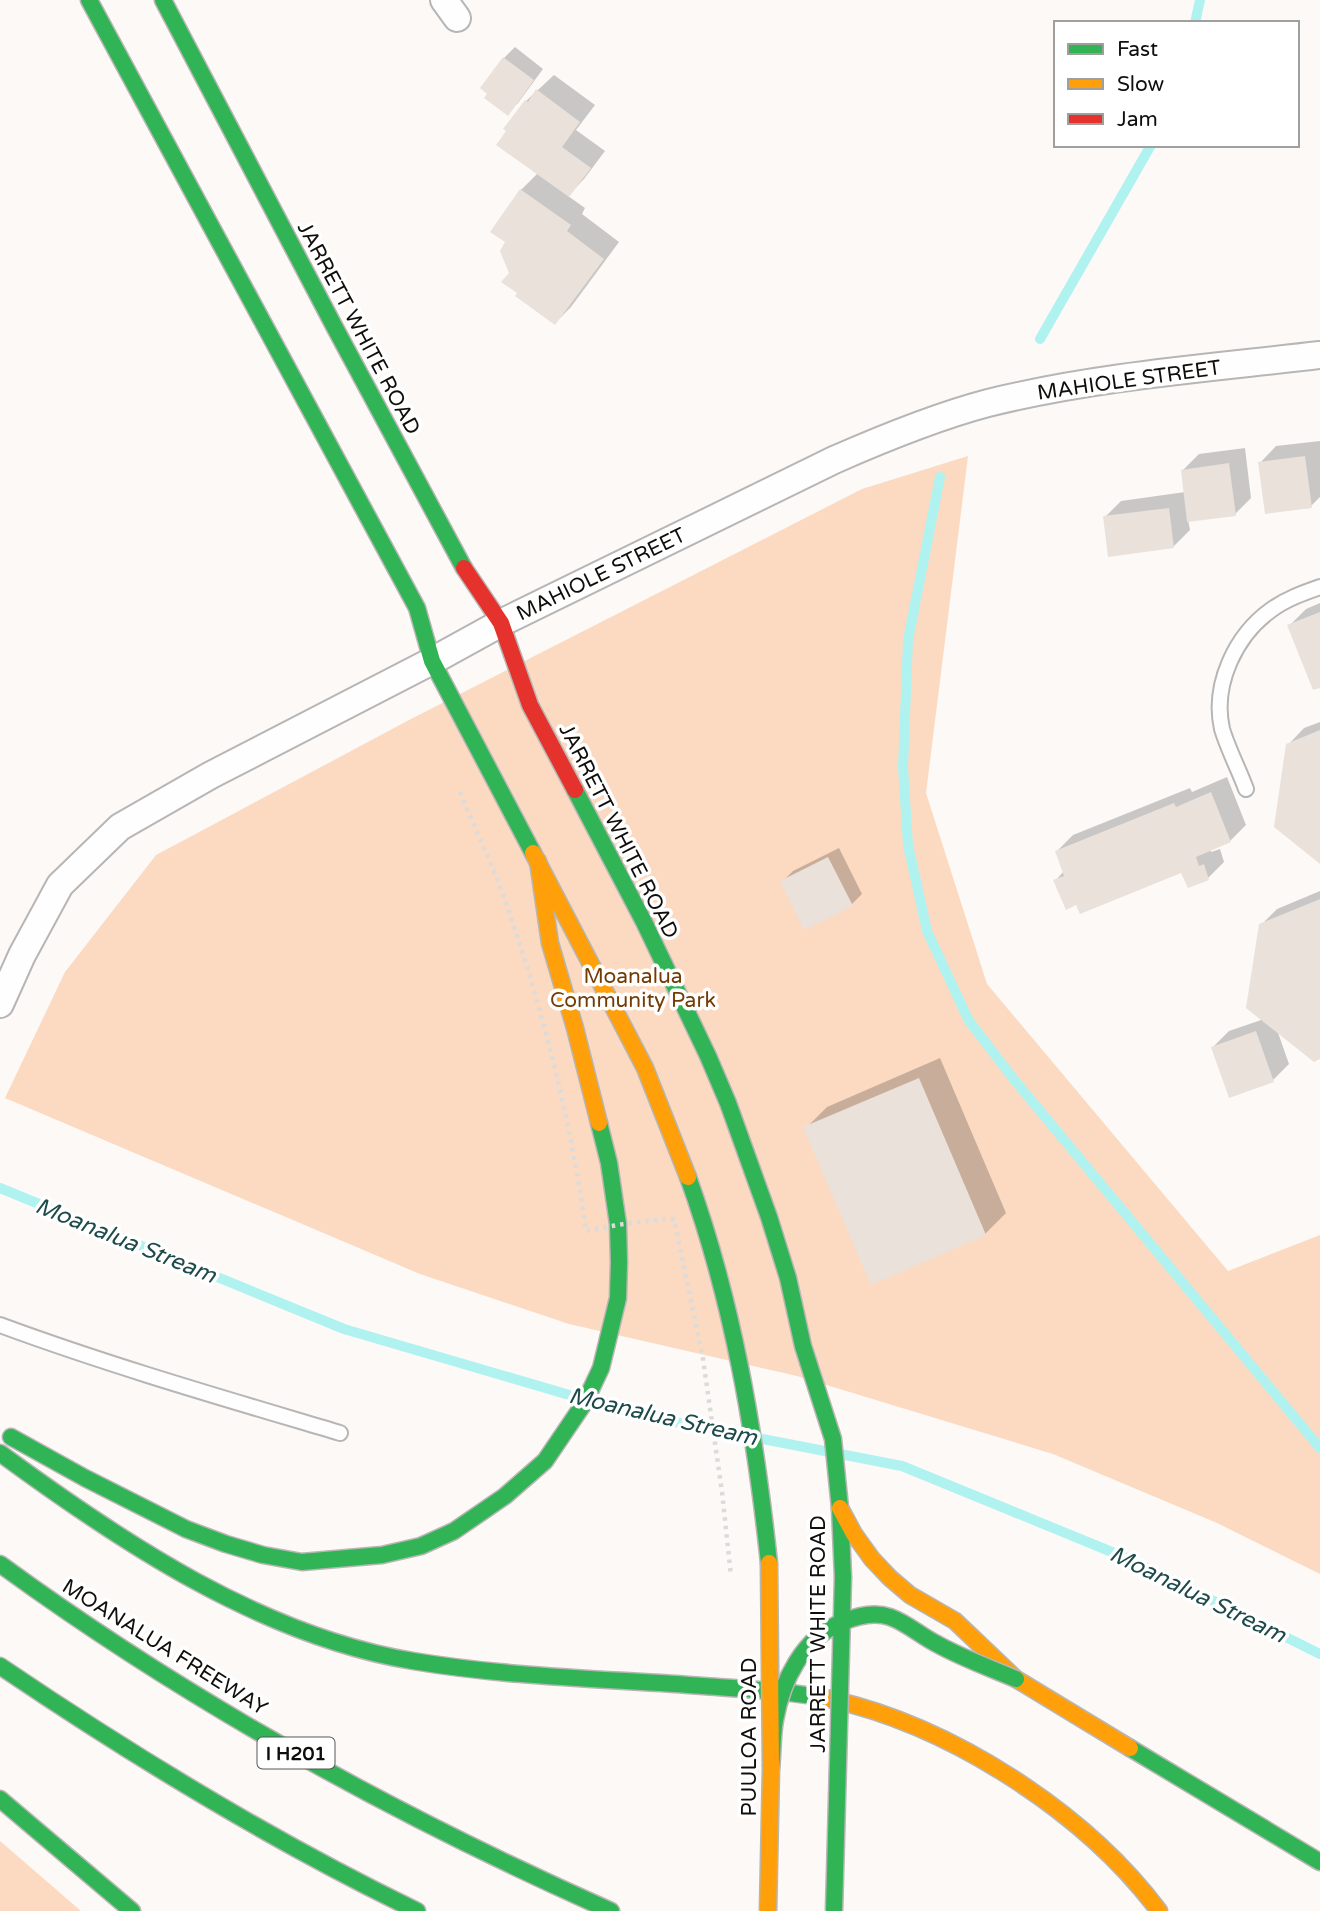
<svg xmlns="http://www.w3.org/2000/svg" width="1320" height="1911" font-family="'Varela Round',sans-serif">
  <style>
    .green { fill: #fbdac1 }
    .shadow { fill: #0003 }
    .lines { fill: none; stroke-linecap: round; stroke-linejoin: round }
    .stream { stroke: #b0f2f0; stroke-width: 10 }
    .building { fill: #e9e1da }
    .lane-casing { stroke: #b8b6b4; stroke-width: 18 }
    .street-casing { stroke: #b8b6b4; stroke-width: 30 }
    .fast-casing { stroke: #b8b6b4; stroke-width: 19 }
    .slow-casing { stroke: #b8b6b4; stroke-width: 19 }
    .jam-casing { stroke: #b8b6b4; stroke-width: 19 }
    .lane { stroke: #fffefe; stroke-width: 14 }
    .street { stroke: #fffefe; stroke-width: 26 }
    .fast { stroke: #30b455; stroke-width: 16 }
    .slow { stroke: #ff9f0a; stroke-width: 16 }
    .jam { stroke: #e5322d; stroke-width: 16 }
    .fast-bridge-casing { stroke: #b8b6b4; stroke-width: 19; stroke-linecap: butt }
    .slow-bridge-casing { stroke: #b8b6b4; stroke-width: 19; stroke-linecap: butt }
    .path-bridge { stroke: #dcdbda; stroke-width: 4.5; stroke-dasharray: 3.5 5; stroke-linecap: butt }
    .fast-bridge { stroke: #30b455; stroke-width: 16 }
    .slow-bridge { stroke: #ff9f0a; stroke-width: 16 }
    .labels { text-anchor: middle; stroke-width: 7; stroke-linejoin: round; paint-order: stroke }
    .shield { fill: #fff; stroke: #575655; stroke-width: 2 }
    .shield-label { font-size: 19px; font-weight: bold; fill: #0f0e0c }
    .street-label { font-size: 21px; fill: #0f0e0c; stroke: #fff }
    .park-label { font-size: 21px; fill: #723c04; stroke: #fff }
    .water-label { font-size: 23px; font-style: italic; fill: #1e4b4a; stroke: #fff }
  </style>
  <rect width="100%" height="100%" fill="#fcf9f7"/>
  <g class="green">
    <polygon points="968,456 926,793 987,984 1228,1271 1320,1235 1320,1574 1217,1523 1053,1454 797,1376 569,1324 420,1274 5,1098 65,972 156,855 411,719 862,489"/>
    <polygon points="0,1841 81,1911 0,1911"/>
  </g>
  <g class="shadow">
    <polygon points="515,47 543,69 518,103 507,113 490,94 504,58"/>
    <polygon points="554,75 595,105 576,130 605,151 584,179 568,196 585,208 582,214 619,242 571,307 555,323 519,293 511,273 508,242 492,232 521,190 538,173 526,101"/>
    <polygon points="1320,441 1320,497 1311,506 1260,463 1276,446"/>
    <polygon points="1245,448 1251,498 1235,514 1188,520 1190,530 1174,546 1105,517 1121,501 1185,492 1183,470 1199,454"/>
    <polygon points="1320,603 1320,686 1290,625 1306,609"/>
    <polygon points="1320,722 1320,862 1288,745 1304,728"/>
    <polygon points="1227,777 1246,825 1230,841 1210,849 1211,852 1220,849 1224,862 1208,878 1182,871 1077,902 1055,881 1064,871 1057,851 1073,835 1190,788 1192,792"/>
    <polygon points="839,848 862,894 852,904 782,882 793,871"/>
    <polygon points="1320,891 1320,1057 1277,1030 1289,1064 1273,1080 1213,1047 1229,1031 1264,1019 1261,925 1277,909"/>
    <polygon points="940,1058 1006,1213 985,1234 806,1128 827,1107"/>
  </g>
  <g class="lines">
    <g class="stream">
      <polyline points="1195,23 1200,0"/>
      <polyline points="1040,339 1151,145"/>
      <polyline points="940,477 908,640 903,767 908,845 927,931 969,1021 1016,1082 1320,1448"/>
      <polyline points="0,1188 344,1329 634,1414 902,1466 1129,1559 1320,1654"/>
    </g>
  </g>
  <g class="building">
    <polygon points="503,57 534,80 508,116 484,98 487,94 480,88"/>
    <polygon points="536,89 580,122 562,147 591,168 569,197 496,145 506,131 503,129 525,100 528,102"/>
    <polygon points="520,189 571,225 567,231 604,259 555,325 515,296 517,293 501,282 509,273 500,251 505,242 490,232"/>
    <polygon points="1305,456 1312,508 1265,514 1258,462"/>
    <polygon points="1229,463 1236,516 1187,522 1181,470"/>
    <polygon points="1169,508 1174,548 1108,557 1103,516"/>
    <polygon points="1320,612 1320,688 1313,690 1287,625"/>
    <polygon points="1320,730 1320,864 1274,827 1286,744"/>
    <polygon points="1211,792 1231,842 1196,857 1199,866 1204,864 1209,880 1188,888 1181,873 1080,914 1076,905 1066,910 1053,880 1064,876 1055,851 1174,803 1176,807"/>
    <polygon points="828,857 853,906 804,930 780,881"/>
    <polygon points="1320,899 1320,1059 1314,1062 1246,1008 1259,924"/>
    <polygon points="1256,1031 1274,1082 1229,1098 1211,1047"/>
    <polygon points="919,1078 986,1235 871,1285 803,1127"/>
  </g>
  <g class="lines">
    <defs>
      <g id="lane">
        <path d="M 1246,789 C 1239,770 1228,749 1222,729 C 1212,684 1236,635 1271,610 C 1286,599 1303,593 1320,587"/>
        <path d="M 0,1325 C 111,1366 226,1399 340,1433"/>
      </g>
      <g id="street">
        <polyline points="444,0 457,18"/>
        <path d="M 0,1004 L 22,955 L 60,885 L 120,827 L 211,775 L 432,661 L 501,623 L 834,460 C 884,438 935,417 988,403 C 1097,376 1209,368 1320,355"/>
      </g>
      <g id="fast">
        <polyline points="89,0 417,608 432,661 533,853"/>
        <polyline points="163,0 334,326 464,568"/>
        <polyline points="575,790 644,922 708,1056 728,1103 769,1217 788,1278 803,1346 833,1439 840,1508 843,1577"/>
        <path d="M 688,1177 C 733,1302 755,1432 769,1563"/>
        <polyline points="11,1437 85,1478 186,1529 226,1544 263,1555 302,1562 382,1555 421,1546 454,1531 505,1496 545,1461 585,1402 601,1368 618,1298 619,1262 618,1224 609,1163 599,1123"/>
        <path d="M 0,1453 C 121,1542 262,1636 413,1661 C 508,1677 607,1679 703,1686 C 746,1689 788,1691 830,1699"/>
        <path d="M 0,1564 C 189,1702 397,1816 611,1911"/>
        <path d="M 0,1666 C 133,1756 272,1841 417,1911"/>
        <polyline points="1130,1748 1320,1862"/>
        <polyline points="0,1799 132,1911"/>
      </g>
      <g id="slow">
        <polyline points="533,853 645,1068 688,1177"/>
        <polyline points="538,861 550,943 575,1028 599,1123"/>
        <polyline points="840,1508 854,1534 872,1559 890,1578 910,1595 955,1621 1016,1679 1130,1748"/>
        <path d="M 830,1699 C 951,1726 1085,1812 1159,1911"/>
      </g>
      <polyline id="jam" points="464,568 501,623 530,705 575,790"/>
    </defs>
    <use href="#lane" class="lane-casing"/>
    <use href="#street" class="street-casing"/>
    <use href="#fast" class="fast-casing"/>
    <use href="#slow" class="slow-casing"/>
    <use href="#jam" class="jam-casing"/>
    <use href="#lane" class="lane"/>
    <use href="#street" class="street"/>
    <use href="#fast" class="fast"/>
    <use href="#slow" class="slow"/>
    <use href="#jam" class="jam"/>
    <defs>
      <g id="fast-bridge">
        <path d="M 771,1768 C 773,1752 772,1736 775,1720 C 782,1681 803,1637 843,1622 C 857,1616 875,1612 890,1617 C 907,1623 921,1636 937,1644 C 962,1658 990,1668 1016,1679"/>
        <polyline points="834,1911 843,1577"/>
      </g>
      <polyline id="slow-bridge" points="768,1911 771,1768 769,1563"/>
    </defs>
    <use href="#fast-bridge" class="fast-bridge-casing"/>
    <use href="#slow-bridge" class="slow-bridge-casing"/>
    <path class="path-bridge" d="M 460,792 C 474,826 490,860 503,895 C 542,1004 570,1116 586,1231 C 615,1225 644,1220 674,1219 L 703,1359 L 722,1492 L 731,1576"/>
    <use href="#fast-bridge" class="fast-bridge"/>
    <use href="#slow-bridge" class="slow-bridge"/>
  </g>
  <g class="labels">
    <rect class="shield" x="257.5" y="1737.5" width="77" height="31" rx="5"/>
    <g class="shield-label">
      <text x="296" y="1760">I H201</text>
    </g>
    <g class="street-label">
      <text transform="translate(359 328) rotate(62)" y="7">JARRETT WHITE ROAD</text>
      <text transform="translate(1129 380) rotate(-8)" y="7">MAHIOLE STREET</text>
      <text transform="translate(601 574) rotate(-26)" y="7">MAHIOLE STREET</text>
      <text transform="translate(619 831) rotate(63)" y="7">JARRETT WHITE ROAD</text>
      <text transform="translate(818 1634) rotate(-90)" y="7">JARRETT WHITE ROAD</text>
      <text transform="translate(165 1647) rotate(32)" y="7">MOANALUA FREEWAY</text>
      <text transform="translate(749 1737) rotate(-90)" y="7">PUULOA ROAD</text>
    </g>
    <g class="park-label">
      <text x="633" y="983">Moanalua<tspan x="633" dy="24">Community Park</tspan></text>
    </g>
    <g class="water-label">
      <text transform="translate(126 1240) rotate(22)" y="8">Moanalua Stream</text>
      <text transform="translate(663 1416) rotate(13)" y="8">Moanalua Stream</text>
      <text transform="translate(1198 1594) rotate(26)" y="8">Moanalua Stream</text>
    </g>
  </g>
  <rect x="1054" y="21" width="245" height="126" fill="#ffffff" stroke="#9f9f9e" stroke-width="2"/>
  <rect x="1068" y="44" width="35" height="10" fill="#30b455" stroke="#9f9f9e" stroke-width="2"/>
  <text x="1117" y="56" font-size="21" fill="#0f0e0c">Fast</text>
  <rect x="1068" y="79" width="35" height="10" fill="#ff9f0a" stroke="#9f9f9e" stroke-width="2"/>
  <text x="1117" y="91" font-size="21" fill="#0f0e0c">Slow</text>
  <rect x="1068" y="114" width="35" height="10" fill="#e5322d" stroke="#9f9f9e" stroke-width="2"/>
  <text x="1117" y="126" font-size="21" fill="#0f0e0c">Jam</text>
</svg>
